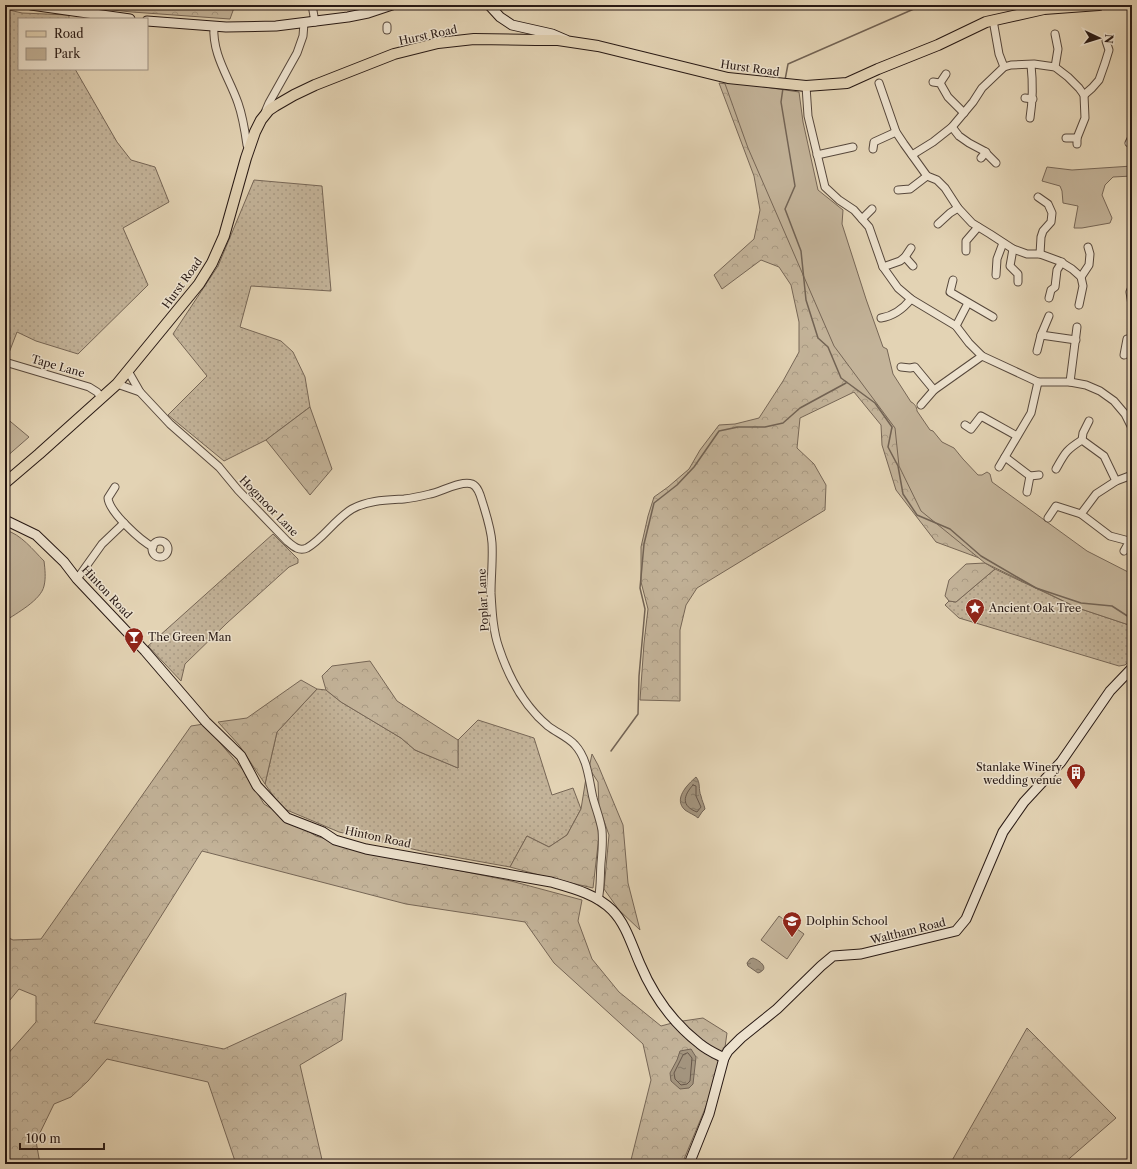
<svg xmlns="http://www.w3.org/2000/svg" width="1137" height="1169" font-family="'Libre Caslon Text',serif">
  <style>
    .grass { fill: url(#grass-dots); stroke: #766656 }
    .forest { fill: url(#forest-crowns); stroke: #766656 }
    .green { fill: #c3b399; stroke: #766656 }
    .water { fill: url(#water-ripples); stroke: #726354 }
    .lines { fill: none; stroke-linecap: round; stroke-linejoin: round }
    .shore { stroke: #665649; stroke-width: 1 }
    .stream { stroke: #726354; stroke-width: 1.5 }
    .street-casing { stroke: #57483c; stroke-width: 9 }
    .secondary-casing { stroke: #281914; stroke-width: 11 }
    .primary-casing { stroke: #281914; stroke-width: 12 }
    .street { stroke: #ede2ce; stroke-width: 7 }
    .secondary { stroke: #ede2ce; stroke-width: 9 }
    .primary { stroke: #e3d3b4; stroke-width: 10 }
    .labels { text-anchor: middle; stroke-width: 3; stroke-linejoin: round; paint-order: stroke }
    .street-label { font-size: 11px; fill: #281914; stroke: #ede2ce }
    .poi-label { font-size: 11px; fill: #281914; stroke: #ede2ce; text-anchor: start }
  </style>
  <defs>
    <pattern id="grass-dots" width="8" height="8" patternUnits="userSpaceOnUse"><rect width="8" height="8" fill="#c3b399"/><path d="M2 2h.1M6 6h.1" fill="none" stroke="#a89983" stroke-width="1.8" stroke-linecap="round"/></pattern>
    <pattern id="forest-crowns" width="20" height="18" patternUnits="userSpaceOnUse"><rect width="20" height="18" fill="#c3b399"/><path d="M2 6a3 3 0 1 1 6 0M12 15a3 3 0 1 1 6 0" fill="none" stroke="#a89983"/></pattern>
    <pattern id="water-ripples" width="26" height="14" patternUnits="userSpaceOnUse"><rect width="26" height="14" fill="#a3947e"/><path d="M2 4q2-2 4 0t4 0M15 11q2-2 4 0t4 0" fill="none" stroke="#857866"/></pattern>
  </defs>
  <rect width="100%" height="100%" fill="#e3d3b4"/>
  <filter id="stains"><feTurbulence type="fractalNoise" baseFrequency=".005" numOctaves="4"/><feColorMatrix values="0 0 0 0 .2 0 0 0 0 .09 0 0 0 0 .02 0 0 0 .5 -.17"/></filter>
  <radialGradient id="worn" r=".72"><stop offset=".6" stop-color="#630" stop-opacity="0"/><stop offset="1" stop-color="#630" stop-opacity=".3"/></radialGradient>
  <g class="grass">
    <polygon points="5,9 22,13 69,15 69,19 19,19 19,69 75,69 117,142 131,160 155,167 169,202 123,228 148,285 78,354 36,341 17,332 7,358 5,357"/>
    <polygon points="254,180 322,186 331,291 251,286 240,327 281,341 293,352 305,377 310,407 266,440 224,461 168,415 207,376 173,334 218,266"/>
    <polygon points="273,534 298,559 298,563 289,567 227,623 185,664 181,681 148,646"/>
    <polygon points="995,569 1078,608 1132,626 1132,658 1125,665 1119,666 959,618 945,605 949,601 956,602"/>
    <polygon points="317,689 326,690 341,702 401,738 415,750 458,768 458,740 478,720 534,738 552,795 573,788 581,809 567,835 549,847 527,836 510,867 421,851 339,832 282,808 265,784 277,732"/>
  </g>
  <g class="forest">
    <polygon points="62,5 235,5 230,19 132,12"/>
    <polygon points="719,83 795,93 817,200 883,372 1028,576 936,542 896,490 882,445 881,425 854,392 800,418 797,448 814,464 826,485 825,510 697,588 686,605 680,630 680,701 640,700 644,643 648,609 641,582 641,547 648,516 654,497 668,487 689,469 700,450 719,425 735,424 759,418 783,381 799,352 799,322 791,285 779,267 761,260 722,289 714,275 754,239 760,210 754,176"/>
    <polygon points="310,407 332,469 310,495 266,440"/>
    <polygon points="985,563 995,569 956,602 949,601 945,596 949,580 966,564"/>
    <polygon points="370,661 397,701 458,740 458,768 415,750 401,738 341,702 326,690 322,676 332,666"/>
    <polygon points="301,680 317,689 277,732 265,784 239,745 218,722 247,718"/>
    <polygon points="204,724 244,771 264,804 316,836 373,853 511,881 582,900 578,921 592,959 619,992 661,1026 676,1022 703,1018 727,1033 722,1068 682,1164 630,1164 651,1080 643,1044 554,963 525,922 406,904 202,851 94,1023 224,1049 346,993 342,1040 300,1065 323,1164 236,1164 208,1082 107,1059 88,1081 71,1097 54,1104 36,1141 40,1164 5,1164 5,1057 36,1022 36,996 19,989 5,1006 5,936 13,940 41,939 191,726"/>
    <polygon points="592,754 598,765 623,825 628,883 640,930 619,910 604,889 609,835 599,807 598,782 589,768"/>
    <polygon points="586,778 597,821 599,836 593,888 550,878 510,867 527,836 549,847 567,835 581,809"/>
    <polygon points="1027,1028 1116,1118 1063,1164 950,1164"/>
  </g>
  <g class="green">
    <path d="M 724,81 L 799,92 L 803,122 L 818,190 L 843,210 L 842,224 L 866,299 L 883,347 L 887,349 L 893,374 L 911,402 C 914,403 917,407 917,411 L 930,430 L 933,431 L 942,442 L 954,448 L 963,459 L 978,475 L 982,475 L 987,472 L 990,474 L 992,482 L 1087,551 L 1132,574 L 1132,577 L 1130,580 L 1132,586 L 1132,626 L 1078,608 L 985,563 L 921,511 L 899,466 L 895,428 L 834,346 L 748,148 Z"/>
    <polygon points="1132,166 1132,176 1113,177 1105,185 1102,195 1112,218 1110,223 1082,228 1074,228 1078,206 1063,203 1062,191 1060,186 1042,181 1047,167 1072,170"/>
    <polygon points="5,417 29,437 5,458"/>
    <path d="M 5,530 C 21,534 33,550 44,561 C 45,569 46,578 44,586 C 41,600 17,613 5,621 Z"/>
    <polygon points="779,916 804,934 787,959 761,940"/>
  </g>
  <g class="water">
    <path d="M 696,777 C 701,783 698,789 701,796 C 702,801 704,804 705,809 L 702,812 L 698,818 C 695,815 689,813 685,810 C 673,799 687,785 696,777 Z"/>
    <path d="M 753,958 C 761,961 770,969 758,973 L 748,966 L 747,963 L 750,959 Z"/>
    <polygon points="691,1049 696,1057 693,1084 689,1088 680,1089 671,1081 670,1073 677,1060 680,1051"/>
  </g>
  <g class="lines">
    <g class="shore">
      <path d="M 693,785 L 696,786 L 696,796 L 701,807 L 697,812 C 681,806 683,796 693,785 Z"/>
      <polygon points="688,1053 692,1058 690,1081 687,1084 681,1085 675,1079 674,1073 683,1055"/>
    </g>
    <g class="stream">
      <polyline points="785,80 788,64 923,5"/>
      <polyline points="783,88 781,102 795,186 785,209 801,251 806,300 818,338 828,347 841,378 875,403 892,427 888,447 898,466 903,494 917,515 950,529 981,556 1036,588 1081,603 1112,606 1132,619"/>
      <polyline points="611,751 638,714 639,676 645,609 640,588 644,544 654,503 677,485 694,467 719,431 738,427 765,427 783,423 800,408 846,383"/>
    </g>
    <defs>
      <g id="street">
        <polyline points="312,5 315,22"/>
        <polyline points="993,20 999,54 1004,67 1011,65 1034,64 1055,67 1068,77 1079,88 1084,95 1085,118 1077,138 1077,144"/>
        <path d="M 214,26 C 212,55 229,77 238,103 C 243,117 245,131 247,145 L 249,148"/>
        <polyline points="387,26 387,30"/>
        <polyline points="1055,34 1058,49 1055,67"/>
        <polyline points="933,82 940,83 948,97 964,113"/>
        <polyline points="879,83 896,132 904,144 927,176 937,180 945,188 958,208 972,223 990,234 1013,249 1027,254 1040,254 1059,261 1072,269 1081,277 1083,286 1079,305"/>
        <polyline points="940,83 946,74"/>
        <polyline points="806,86 808,116 825,187 839,200 854,210 869,227 883,267 898,288 911,299 956,326 969,343 982,356 1038,382 1070,382 1086,385 1100,391 1114,401 1125,414 1132,428"/>
        <polyline points="1084,95 1092,88 1099,80 1105,63 1109,50 1106,41"/>
        <polyline points="1025,98 1033,99"/>
        <polyline points="265,113 266,110 269,103 297,53 303,36 304,23"/>
        <path d="M 1030,118 C 1033,99 1033,83 1031,65"/>
        <polyline points="952,127 959,136 969,143 984,151 996,163"/>
        <polyline points="1066,138 1077,138"/>
        <polyline points="1129,143 1132,137"/>
        <polyline points="873,149 874,142 896,132"/>
        <polyline points="817,155 853,147"/>
        <polyline points="912,155 933,142 952,127 973,102 982,88 1004,67"/>
        <polyline points="981,158 986,152"/>
        <polyline points="898,190 910,189 927,176"/>
        <polyline points="1038,197 1048,204 1052,213 1051,222 1043,231 1041,237 1040,254"/>
        <polyline points="862,219 872,209"/>
        <polyline points="938,224 950,213 958,208"/>
        <polyline points="1013,249 1010,266 1018,274 1018,282"/>
        <polyline points="966,251 966,241 978,227"/>
        <polyline points="905,257 913,266"/>
        <polyline points="883,267 900,261 905,257 911,248"/>
        <polyline points="996,275 997,259 1003,243"/>
        <polyline points="1081,277 1089,265 1090,254 1088,247"/>
        <polyline points="953,280 950,292 993,317"/>
        <polyline points="1049,298 1051,290 1055,287 1057,270 1062,262"/>
        <polyline points="1132,305 1130,292 1132,287"/>
        <path d="M 881,318 C 894,316 903,309 911,299"/>
        <polyline points="956,326 968,303"/>
        <polyline points="1041,335 1076,340"/>
        <polyline points="1037,351 1041,335 1049,316"/>
        <polyline points="1124,355 1127,339"/>
        <polyline points="5,362 89,387 97,392 101,397"/>
        <polyline points="901,367 910,368 915,367 934,390 982,356"/>
        <path d="M 128,371 L 140,392 L 170,424 L 219,467 L 238,490 L 287,541 C 293,546 299,552 307,548 C 323,539 335,519 352,509 C 368,500 387,500 404,499 C 413,498 422,496 430,494 C 441,492 461,480 472,484 C 479,487 481,498 483,504 C 487,517 491,529 492,543 C 493,559 491,576 491,593 C 492,611 493,631 499,648 C 509,678 524,706 548,726 C 557,733 568,737 575,745 C 588,759 589,781 593,798 C 596,809 600,819 602,830 C 603,841 602,853 601,863 C 600,875 601,888 598,900"/>
        <polyline points="1070,382 1077,327"/>
        <polyline points="117,384 140,392"/>
        <polyline points="921,405 934,390"/>
        <polyline points="965,425 971,429 981,416 1017,436"/>
        <polyline points="1082,440 1083,433 1089,421"/>
        <polyline points="1005,457 1030,476 1027,492"/>
        <polyline points="999,467 1031,413 1038,382"/>
        <path d="M 1056,469 C 1065,453 1066,450 1082,440 L 1104,456 L 1116,481"/>
        <polyline points="1030,476 1039,475"/>
        <path d="M 115,487 L 108,498 C 109,512 141,541 153,547"/>
        <polyline points="1048,518 1056,506 1081,514"/>
        <polyline points="1129,541 1110,536 1081,514 1096,494 1116,481 1132,475"/>
        <circle cx="160" cy="549" r="8"/>
        <polyline points="1124,551 1132,537"/>
        <polyline points="77,579 102,544 124,523"/>
      </g>
      <g id="secondary">
        <polyline points="31,5 130,19"/>
        <polyline points="489,5 500,17 512,25 552,34 566,40"/>
        <polyline points="147,21 226,27 276,26 348,17 368,13 392,5"/>
        <path d="M 5,520 L 36,535 L 64,562 L 77,579 L 145,651 L 206,722 L 241,756 L 257,786 L 287,818 L 323,832 L 335,840 L 366,849 L 551,882 C 572,888 596,894 612,910 C 626,924 632,946 640,964 C 653,995 673,1023 700,1044 C 707,1050 716,1054 724,1058"/>
        <polyline points="689,1164 709,1114 724,1058 728,1051 741,1038 777,1009 821,966 833,956 861,954 956,931 966,919 1003,832 1024,802 1061,762 1110,691 1132,668"/>
      </g>
      <polyline id="primary" points="5,483 39,454 117,384 199,284 212,263 224,236 246,158 255,132 261,120 269,110 275,106 294,95 315,85 394,54 438,43 474,39 536,40 558,40 598,46 728,78 806,86 847,83 878,69 938,45 986,22 1044,9 1099,5"/>
    </defs>
    <use href="#street" class="street-casing"/>
    <use href="#secondary" class="secondary-casing"/>
    <use href="#primary" class="primary-casing"/>
    <use href="#street" class="street"/>
    <use href="#secondary" class="secondary"/>
    <use href="#primary" class="primary"/>
  </g>
  <defs>
    <symbol id="sight-pin" viewBox="-11 -11 22 30"><path d="M0 17L-7.5 6A9.5 9.5 0 1 1 7.5 6Z" fill="#8f2418" stroke="#ede2ce"/><path d="M0-6L1.8-2.2L6-1.7L2.9 1.2L3.7 5.4L0 3.3L-3.7 5.4L-2.9 1.2L-6-1.7L-1.8-2.2Z" fill="#fff"/></symbol>
    <symbol id="bar-pin" viewBox="-11 -11 22 30"><path d="M0 17L-7.5 6A9.5 9.5 0 1 1 7.5 6Z" fill="#8f2418" stroke="#ede2ce"/><path d="M-6-5H6L.8 .8V4.5H3.5V6h-7V4.5H-.8V.8Z" fill="#fff"/></symbol>
    <symbol id="building-pin" viewBox="-11 -11 22 30"><path d="M0 17L-7.5 6A9.5 9.5 0 1 1 7.5 6Z" fill="#8f2418" stroke="#ede2ce"/><path d="M-4-6H4V6H1V3H-1V6H-4ZM-2.5-4.3h1.7v1.8h-1.7ZM.8-4.3h1.7v1.8H.8ZM-2.5-1h1.7V.8h-1.7ZM.8-1h1.7V.8H.8Z" fill="#fff"/></symbol>
    <symbol id="school-pin" viewBox="-11 -11 22 30"><path d="M0 17L-7.5 6A9.5 9.5 0 1 1 7.5 6Z" fill="#8f2418" stroke="#ede2ce"/><path d="M0-5L7-2L0 1L-7-2ZM-4 1L0 2.5L4 1V4Q0 6-4 4Z" fill="#fff"/></symbol>
  </defs>
  <g fill-rule="evenodd">
    <use href="#sight-pin" x="964" y="597" width="22" height="30"/>
    <use href="#bar-pin" x="123" y="626" width="22" height="30"/>
    <use href="#building-pin" x="1065" y="762" width="22" height="30"/>
    <use href="#school-pin" x="781" y="910" width="22" height="30"/>
  </g>
  <g class="labels">
    <g class="street-label">
      <text transform="translate(428 35) rotate(-12)" y="4">Hurst Road</text>
      <text transform="translate(750 68) rotate(8)" y="4">Hurst Road</text>
      <text transform="translate(182 283) rotate(-54)" y="4">Hurst Road</text>
      <text transform="translate(58 366) rotate(16)" y="4">Tape Lane</text>
      <text transform="translate(269 506) rotate(46)" y="4">Hogmoor Lane</text>
      <text transform="translate(107 592) rotate(47)" y="4">Hinton Road</text>
      <text transform="translate(483 600) rotate(-93)" y="4">Poplar Lane</text>
      <text transform="translate(378 837) rotate(12)" y="4">Hinton Road</text>
      <text transform="translate(908 931) rotate(-14)" y="4">Waltham Road</text>
    </g>
    <g class="poi-label">
      <text x="989" y="612">Ancient Oak Tree</text>
      <text x="148" y="641">The Green Man</text>
      <text x="1062" y="771" text-anchor="end">Stanlake Winery<tspan x="1062" dy="13">wedding venue</tspan></text>
      <text x="806" y="925">Dolphin School</text>
    </g>
  </g>
  <rect width="1137" height="1169" fill="none" stroke="#e3d3b4" stroke-width="20"/>
  <rect x="6" y="6" width="1125" height="1157" fill="none" stroke="#281914" stroke-width="2"/>
  <rect x="10" y="10" width="1117" height="1149" fill="none" stroke="#281914"/>
  <rect x="18" y="18" width="130" height="52" fill="#ede2ce" stroke="#9e9284"/>
  <rect x="26" y="31" width="20" height="6" fill="#e3d3b4" stroke="#9e9284"/>
  <text x="54" y="38" font-size="12" fill="#281914">Road</text>
  <rect x="26" y="48" width="20" height="12" fill="#c3b399" stroke="#9e9284"/>
  <text x="54" y="58" font-size="12" fill="#281914">Park</text>
  <g transform="translate(1099 38) rotate(94)" stroke="#ede2ce" stroke-width="3" paint-order="stroke">
  <path d="M0-3L7 15L0 10L-7 15Z" fill="#281914"/>
  <text y="-6" font-size="11" font-weight="bold" text-anchor="middle" fill="#281914">N</text>
  </g>
  <path d="M20 1143v6h84v-6" fill="none" stroke="#281914" stroke-width="2"/>
  <text x="26" y="1143" font-size="12" fill="#281914" stroke="#ede2ce" stroke-width="3" paint-order="stroke">100 m</text>
  <rect width="100%" height="100%" filter="url(#stains)"/>
  <rect width="100%" height="100%" fill="url(#worn)"/>
</svg>
